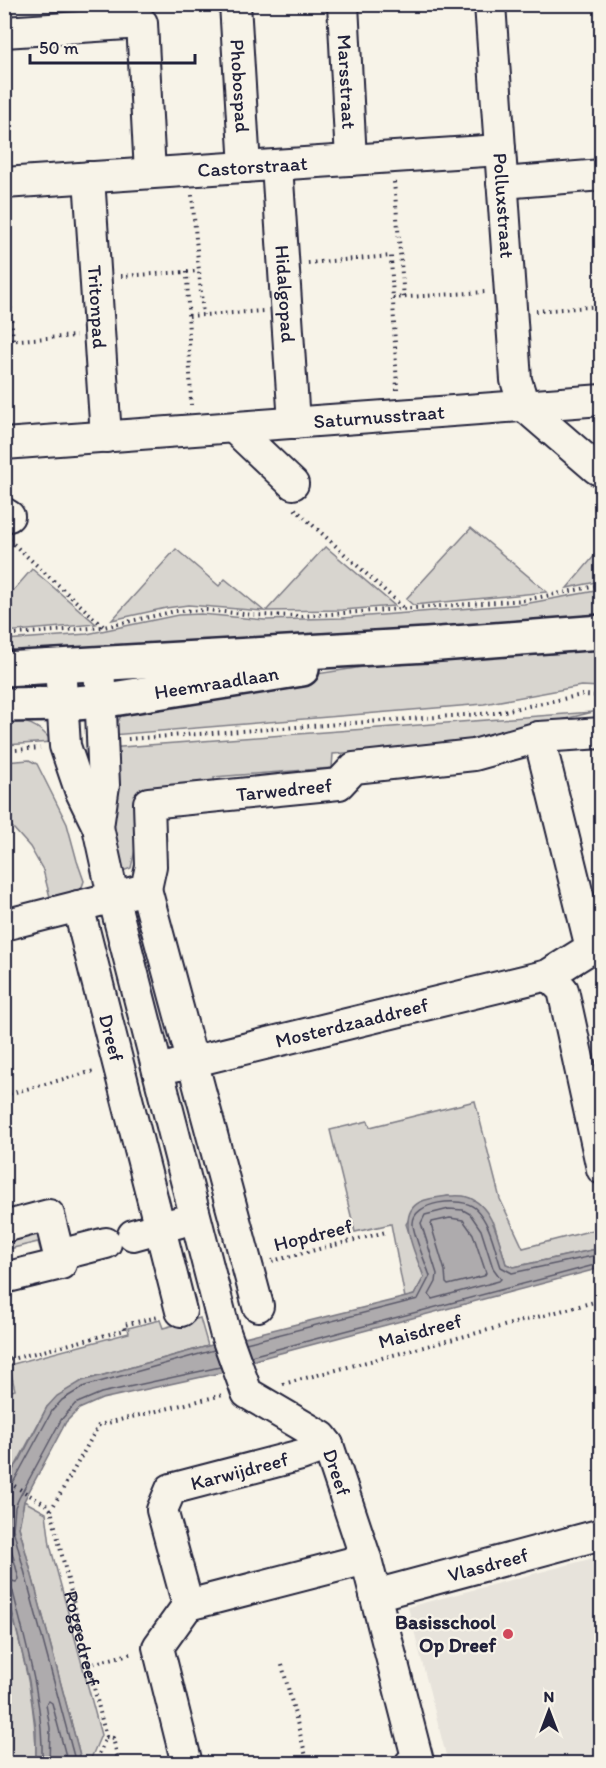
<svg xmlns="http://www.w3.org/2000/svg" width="606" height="1768" font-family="Itim,sans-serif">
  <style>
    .built { fill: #e7e3db }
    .green { fill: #d8d5cf; stroke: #7d7c85; stroke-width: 1.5 }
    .water { fill: #aeabad; stroke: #76747f; stroke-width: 1.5 }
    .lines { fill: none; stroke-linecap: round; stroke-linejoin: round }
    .shore { stroke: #5a5969; stroke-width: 1.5 }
    .minor-casing { stroke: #22223b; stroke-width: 34 }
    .major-casing { stroke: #22223b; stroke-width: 38 }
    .path { stroke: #22223b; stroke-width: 4; stroke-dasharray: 1.5 4.5; stroke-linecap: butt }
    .minor { stroke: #f7f3e8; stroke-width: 30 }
    .major { stroke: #f7f3e8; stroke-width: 33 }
    .poi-dot { fill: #d1495b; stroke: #f7f3e8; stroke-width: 2 }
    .labels { text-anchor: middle; stroke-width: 4.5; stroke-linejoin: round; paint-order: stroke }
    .street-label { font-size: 20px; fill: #22223b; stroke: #f7f3e8 }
    .poi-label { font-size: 20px; font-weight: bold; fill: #22223b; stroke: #f7f3e8; text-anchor: end }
  </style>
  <rect width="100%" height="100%" fill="#f7f3e8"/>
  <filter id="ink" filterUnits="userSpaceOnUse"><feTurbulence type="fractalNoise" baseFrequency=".0167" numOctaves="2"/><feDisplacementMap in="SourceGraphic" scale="12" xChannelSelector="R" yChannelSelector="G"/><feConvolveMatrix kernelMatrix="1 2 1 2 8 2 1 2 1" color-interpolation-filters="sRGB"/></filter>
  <g filter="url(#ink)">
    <polygon class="built" points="601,1556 601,1763 448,1763 408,1607"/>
    <g class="green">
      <polygon points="471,528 547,592 413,605 406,599"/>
      <polygon points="325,547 326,547 395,606 342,610 266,611"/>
      <polygon points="601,548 601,581 567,588"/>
      <polygon points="176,549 219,586 225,579 264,611 188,605 166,608 112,620"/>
      <polygon points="32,569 96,624 5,632 5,600"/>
      <polygon points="601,590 601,622 5,664 5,640 87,634 178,615 201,614 265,620 342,618 524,604"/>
      <path d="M 601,646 L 601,687 L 581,686 L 484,704 L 112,735 C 118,720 123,708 138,701 L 383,664 Z"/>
      <polygon points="593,712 469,743 333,754 332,768 214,777 215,792 136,798 135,850 131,868 120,872 115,838 108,748"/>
      <path d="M 5,720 C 25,720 40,725 52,742 L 5,745 Z"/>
      <polygon points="29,760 37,764 67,824 77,861 84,881 81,890 50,897 43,870 30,847 5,819 5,762"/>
      <polygon points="475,1101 500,1199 523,1248 601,1228 601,1248 514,1267 506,1264 494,1223 448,1196 419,1203 406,1224 424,1277 414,1295 405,1298 391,1224 355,1232 330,1130 368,1121 370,1127"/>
      <polygon points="44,1225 52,1256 43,1259 38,1242 5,1250 5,1243 33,1235 32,1228"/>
      <polygon points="200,1318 208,1346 82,1381 47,1407 9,1478 5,1475 5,1393 15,1390 9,1365 129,1333 128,1328 160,1320 163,1328"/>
      <polygon points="24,1501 46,1513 50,1545 101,1735 89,1763 82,1763 19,1527"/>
      <path d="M 4,1582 C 20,1644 37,1699 36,1763 L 6,1763 Z"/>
    </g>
    <path class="water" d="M 448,1196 C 454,1196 462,1195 467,1197 C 493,1205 499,1241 506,1264 L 514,1267 L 601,1248 L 601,1268 L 258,1359 L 220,1373 L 102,1399 L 79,1409 L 66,1422 L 24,1501 L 19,1527 L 82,1763 L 36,1763 L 36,1729 L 29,1681 L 5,1582 L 4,1482 L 20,1460 L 47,1407 L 57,1396 L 82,1381 L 208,1346 L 414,1295 L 424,1277 C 417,1257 394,1215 420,1202 C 428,1198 439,1197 448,1196 Z"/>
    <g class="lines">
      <g class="shore">
        <polygon points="449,1209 463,1210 470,1214 481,1230 493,1268 501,1279 499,1281 432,1299 429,1295 436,1282 437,1274 421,1223 425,1215"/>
        <polygon points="450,1218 463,1220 473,1234 486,1273 484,1276 448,1285 446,1283 445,1271 431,1225 432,1222"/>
        <path d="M 246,1343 L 418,1299 L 430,1276 C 426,1264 413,1234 413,1224 C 412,1201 462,1196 475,1208 C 491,1224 494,1247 501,1267 L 512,1273 L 602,1254"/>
        <polyline points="251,1356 602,1263"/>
        <polyline points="4,1486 10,1485 14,1481 52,1411 62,1400 85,1386 214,1350"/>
        <polyline points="4,1493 11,1496 6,1529 19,1579 16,1582 4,1579"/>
        <path d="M 4,1587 L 10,1587 L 13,1592 C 27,1649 44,1704 42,1764"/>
        <polyline points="49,1764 50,1728 46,1704 49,1701 52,1703 68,1764"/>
        <polyline points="76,1764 13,1529 15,1507 19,1498 61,1420 75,1404 101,1393 220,1367"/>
      </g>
      <defs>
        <g id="minor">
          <path id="s2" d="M 235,4 L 245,167"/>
          <path id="s3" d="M 343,4 L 351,160"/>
          <path id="s4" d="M 490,4 L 516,380 L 524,406 L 597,469"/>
          <polyline points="4,32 142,23 150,173"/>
          <path id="s5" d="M 277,165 L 294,423"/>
          <path id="s6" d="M 89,177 L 106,437"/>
          <path id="s7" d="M 4,183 L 500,150"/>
          <polyline points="502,183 602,175"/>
          <polyline points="234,428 293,484"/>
          <path id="s8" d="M 4,444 L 602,400"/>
          <polyline points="4,513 9,516"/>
          <path id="s9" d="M 60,665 L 65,746 L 80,790 L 98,827 L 113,896 L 225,1332 L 247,1393 L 322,1437 L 328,1445 L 366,1559 L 418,1761 L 410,1764"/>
          <polyline points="539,737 591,948 548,975 563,990 602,1169"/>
          <polyline points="98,827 104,785 99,663"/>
          <polyline points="146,889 258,1306"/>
          <path id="s10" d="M 78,906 L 181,1311"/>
          <path id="s11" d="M 4,925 L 146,889 L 151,866 L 149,803 L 339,784 L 354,768 L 474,755 L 539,737 L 602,733"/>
          <path id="s12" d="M 174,1066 L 548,975"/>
          <polyline points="4,1227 49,1215 61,1264 4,1278"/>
          <polyline points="133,1235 180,1222"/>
          <polyline points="59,1255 106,1243"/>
          <path id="s13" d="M 375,1595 L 602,1534"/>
          <path id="s14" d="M 188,1605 L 162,1510 L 171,1489 L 301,1455 L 328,1445"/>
          <polyline points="188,1605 366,1559"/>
          <polyline points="187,1764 158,1647 188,1605"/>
        </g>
        <g id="major">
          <polyline points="4,669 427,645 602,632"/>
          <path id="s15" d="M 4,705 L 63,704 L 100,701 L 302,669"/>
        </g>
      </defs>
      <use href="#minor" class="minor-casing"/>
      <use href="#major" class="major-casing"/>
      <g class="path">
        <polyline points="394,182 404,298"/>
        <polyline points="192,195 203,315"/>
        <polyline points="4,236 13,340"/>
        <polyline points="308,263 391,256 397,390"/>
        <polyline points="187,272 199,271"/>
        <polyline points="121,276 187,272 191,405"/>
        <polyline points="393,298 485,292"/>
        <polyline points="536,311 602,306"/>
        <polyline points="189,316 263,311"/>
        <polyline points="4,341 76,336"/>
        <polyline points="295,509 405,609"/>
        <polyline points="9,540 103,626"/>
        <polyline points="4,635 104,627 176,611 206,610 253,615 303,616 525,600 602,585"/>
        <polyline points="128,739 494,713 582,695 602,696"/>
        <polyline points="4,751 40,748"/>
        <polyline points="4,1095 94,1071"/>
        <polyline points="272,1261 386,1232"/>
        <polyline points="4,1361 125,1330 124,1325 158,1317"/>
        <polyline points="4,1366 11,1388 4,1390"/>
        <polyline points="283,1384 602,1300"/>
        <path id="s1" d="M 4,1480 L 45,1504 L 51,1510 L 106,1737 L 95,1764"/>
        <polyline points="51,1510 99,1425 223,1395"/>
        <polyline points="88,1665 133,1653"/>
        <polyline points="282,1665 308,1764"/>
        <polyline points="106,1737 113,1738 119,1764"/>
      </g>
      <use href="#minor" class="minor"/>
      <use href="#major" class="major"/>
    </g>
  </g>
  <circle class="poi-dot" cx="508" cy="1634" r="6"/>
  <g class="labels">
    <g class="street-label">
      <text dy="7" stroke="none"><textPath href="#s3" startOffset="78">Marsstraat</textPath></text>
      <text dy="7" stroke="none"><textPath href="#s2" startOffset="82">Phobospad</textPath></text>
      <text dy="7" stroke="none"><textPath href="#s7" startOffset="249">Castorstraat</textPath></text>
      <text dy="7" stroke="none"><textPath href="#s4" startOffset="202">Polluxstraat</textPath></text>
      <text dy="7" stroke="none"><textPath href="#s5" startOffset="129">Hidalgopad</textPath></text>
      <text dy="7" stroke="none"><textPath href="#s6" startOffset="130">Tritonpad</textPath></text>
      <text dy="7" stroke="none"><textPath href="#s8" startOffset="376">Saturnusstraat</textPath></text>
      <text dy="7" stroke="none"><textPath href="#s15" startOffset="214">Heemraadlaan</textPath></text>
      <text dy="7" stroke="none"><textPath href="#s11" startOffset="369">Tarwedreef</textPath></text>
      <text dy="7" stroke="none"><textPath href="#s12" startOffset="183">Mosterdzaaddreef</textPath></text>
      <text dy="7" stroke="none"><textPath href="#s10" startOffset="136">Dreef</textPath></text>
      <text transform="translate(313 1235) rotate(-14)" y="7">Hopdreef</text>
      <text transform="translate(420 1331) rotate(-15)" y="7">Maisdreef</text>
      <text dy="7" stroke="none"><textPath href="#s14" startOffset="192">Karwijdreef</textPath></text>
      <text dy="7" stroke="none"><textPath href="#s9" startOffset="880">Dreef</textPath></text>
      <text dy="7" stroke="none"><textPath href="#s13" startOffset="117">Vlasdreef</textPath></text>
      <text dy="7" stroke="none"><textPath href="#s1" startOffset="188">Roggedreef</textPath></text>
    </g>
    <g class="poi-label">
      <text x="496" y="1629">Basisschool<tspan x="496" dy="23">Op Dreef</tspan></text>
    </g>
  </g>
  <rect width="606" height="1768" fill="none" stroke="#f7f3e8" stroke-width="24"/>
  <rect x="12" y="12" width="582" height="1744" fill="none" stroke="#22223b" stroke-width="2" filter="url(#ink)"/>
  <g transform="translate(549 1711)" stroke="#f7f3e8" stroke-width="4.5" paint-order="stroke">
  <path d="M0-4.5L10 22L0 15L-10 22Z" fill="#22223b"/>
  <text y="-9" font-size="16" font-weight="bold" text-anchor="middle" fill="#22223b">N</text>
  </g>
  <path d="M30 54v9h165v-9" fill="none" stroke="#22223b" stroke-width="3"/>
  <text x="39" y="54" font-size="18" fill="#22223b" stroke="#f7f3e8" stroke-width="4.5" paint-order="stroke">50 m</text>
</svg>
